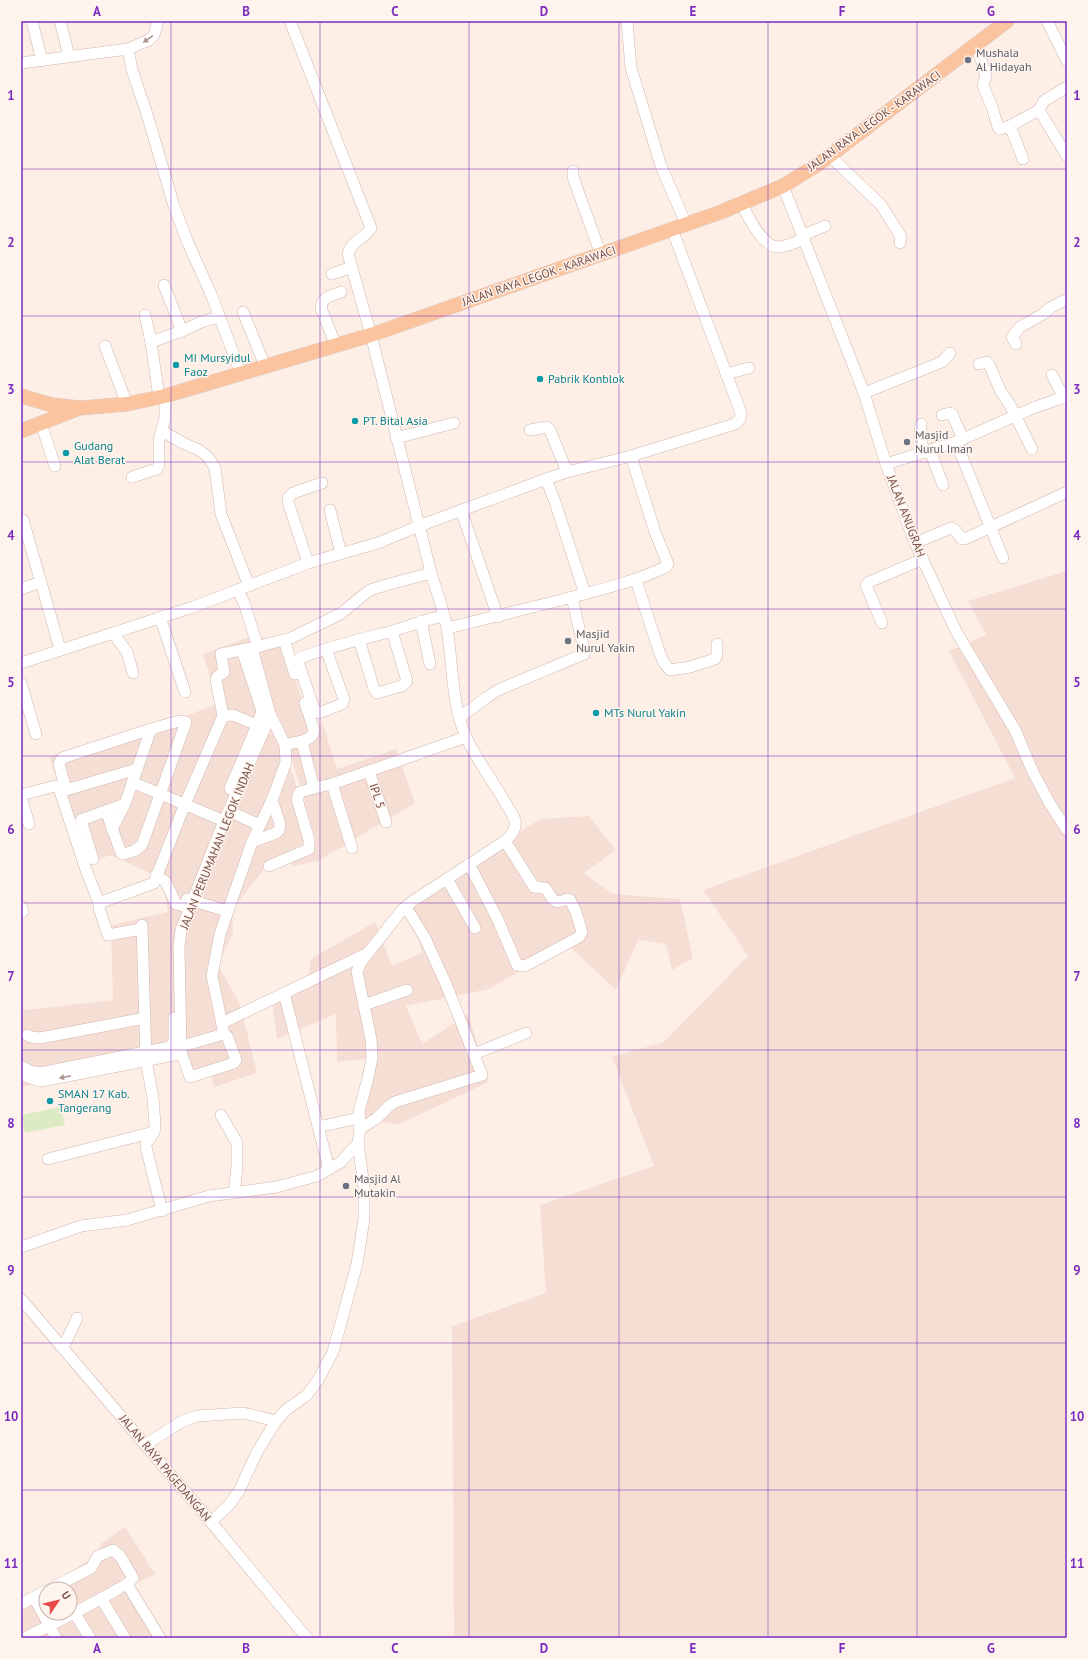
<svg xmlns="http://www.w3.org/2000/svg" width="1088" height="1659" font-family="'PT Sans',sans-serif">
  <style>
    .residential { fill: #f5dfd4; fill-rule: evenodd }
    .green { fill: #ddebc4 }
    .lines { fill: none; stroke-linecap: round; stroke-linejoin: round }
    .minor-casing { stroke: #d1b6ae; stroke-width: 12 }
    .major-casing { stroke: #d9cecc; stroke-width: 15 }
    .minor { stroke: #fff; stroke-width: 11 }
    .major { stroke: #fcc49e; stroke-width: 14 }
    .oneway { fill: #ad9692 }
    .grid { fill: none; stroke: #7b2cbf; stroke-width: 1; stroke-opacity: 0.55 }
    .worship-dot { fill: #6b7280; stroke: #fff4ed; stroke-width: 1.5 }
    .culture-dot { fill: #0f9aa8; stroke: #fff4ed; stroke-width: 1.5 }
    .labels { text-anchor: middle; stroke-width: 3; stroke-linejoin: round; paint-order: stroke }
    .worship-label { font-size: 12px; fill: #5b616d; stroke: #fff4ed; text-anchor: start }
    .street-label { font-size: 12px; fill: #77504a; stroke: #fff4ed }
    .culture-label { font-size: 12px; fill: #0d838f; stroke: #fff4ed; text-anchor: start }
    .neatline { fill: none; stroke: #7b2cbf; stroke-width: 1.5 }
    .grid-label { font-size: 13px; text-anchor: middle; font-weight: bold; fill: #7b2cbf }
  </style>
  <rect width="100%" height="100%" fill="#fdefe6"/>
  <g class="residential">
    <polygon points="1067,571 1067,1638 454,1638 452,1326 546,1293 540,1205 654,1166 612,1057 664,1042 748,956 703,890 1015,778 949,651 986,635 968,601"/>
    <polygon points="250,637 284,639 311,731 323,724 337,769 396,749 415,803 318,861 293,866 288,854 316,840 288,747 283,744 313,839 272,859 232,910 233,933 218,965 240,1004 257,1073 214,1087 210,1070 186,1079 177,1052 21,1087 21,1009 28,1010 113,1000 111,925 168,912 162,879 111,855 85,864 49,757 167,724 218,703 203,654"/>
    <polygon points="589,816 616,850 584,873 613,894 680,899 693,958 672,970 666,944 638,940 616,990 567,944 489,989 406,1006 422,1044 468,1014 489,1082 399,1124 363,1120 373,1058 337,1062 336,1014 277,1039 273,1006 307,982 311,959 375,922 392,966 422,953 410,904 540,819"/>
    <path d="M 125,1527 L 155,1574 L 131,1586 L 160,1638 L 21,1638 L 21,1597 L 59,1579 L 94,1557 L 102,1543 ZM 46,1589 L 70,1589 L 70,1613 L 46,1613 Z"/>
  </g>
  <polygon class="green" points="61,1107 65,1125 25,1133 21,1115"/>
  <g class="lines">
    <defs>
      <g id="minor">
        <polyline points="32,21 42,61"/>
        <polyline points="60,21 69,56"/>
        <polyline points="627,21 631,68 661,166 686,224"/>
        <polyline points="1047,21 1067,61"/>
        <polyline points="975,46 981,59 986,76 983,85 986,93 992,107 998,127 1000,129 1010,126 1023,159"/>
        <polyline points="128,49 132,70 147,114 174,206 188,243 211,294 241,374"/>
        <polyline points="21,63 128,49 149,40 154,35 158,21"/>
        <polyline points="1039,110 1067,156"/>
        <polyline points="1010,126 1039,110 1044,101 1067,87"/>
        <polyline points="830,156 881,205 900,235 901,238 900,243"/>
        <polyline points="573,171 573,177 601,255"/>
        <polyline points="783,186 864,393 886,464 915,543 957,633 1015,730 1033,772 1050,804 1067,830"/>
        <path d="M 741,203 C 748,216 763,249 780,247 C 788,246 796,242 804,239"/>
        <polyline points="803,235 825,226"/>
        <polyline points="332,274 352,267"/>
        <polyline points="243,312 265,366"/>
        <polyline points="145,315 151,342 159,397"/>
        <polyline points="182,331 201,322 219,317"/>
        <polyline points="151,342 182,331 164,285"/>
        <polyline points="1016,344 1012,337 1020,327 1043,314 1050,308 1067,299"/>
        <polyline points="105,346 127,404"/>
        <path d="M 336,346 L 321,308 C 322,296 332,296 341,292"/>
        <polyline points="979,364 987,362 990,366 1000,390 1010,405 1032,449"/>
        <polyline points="726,374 749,368"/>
        <polyline points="1052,375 1064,398"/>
        <polyline points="864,393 942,362 950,353"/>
        <polyline points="942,415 950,413 952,414 963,439"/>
        <polyline points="41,423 55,466"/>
        <polyline points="921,424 920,434 924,453"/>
        <polyline points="530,430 547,427 550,430 567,472"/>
        <polyline points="162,431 183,443 199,450 208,457 215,468 221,514 249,586"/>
        <polyline points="396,438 454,423"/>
        <polyline points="956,442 1003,558"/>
        <polyline points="930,451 943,485"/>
        <polyline points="886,464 956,442 1033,408 1067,396"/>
        <polyline points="132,477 157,469 159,464 159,440 165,418 165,396"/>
        <polyline points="546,479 555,502 585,594"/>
        <polyline points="330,510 341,554"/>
        <polyline points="461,510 498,617"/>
        <polyline points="23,520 60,649"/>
        <polyline points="915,543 951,528 955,530 962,539 967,538 1067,492"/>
        <polyline points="308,563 288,502 288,498 293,493 322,483"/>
        <polyline points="636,580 659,651 664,663 670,670 690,667 715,659 717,655 717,644"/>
        <polyline points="21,589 41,582"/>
        <polyline points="238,591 244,603 258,647"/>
        <polyline points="160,617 185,692"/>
        <polyline points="421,621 430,664"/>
        <polyline points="882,623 866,585 869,582 923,559"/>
        <path d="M 447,628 C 486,619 525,609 565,599 C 599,590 634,582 666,567 L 668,564 L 655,532 L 631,456"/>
        <polyline points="113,633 127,652 133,673"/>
        <polyline points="359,639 374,689 377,693 402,686 407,681 392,631"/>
        <polyline points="284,640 295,674"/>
        <path d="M 326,649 L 344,699 L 342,704 L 319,713 L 315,712 L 298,662 L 300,658 C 331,646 362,639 393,631 C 410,626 426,619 444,616"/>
        <polyline points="21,663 193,607 308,563 378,543 419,526 546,479 567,472 631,456 735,424 740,419 741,413 672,229"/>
        <polyline points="21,683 36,734"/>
        <polyline points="223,716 233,715 264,728"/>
        <polyline points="459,718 486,698 498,690 584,654 584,650 572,597"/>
        <path d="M 285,745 C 294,742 313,742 314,730 L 305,703"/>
        <polyline points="303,746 314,788 332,784 352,848"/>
        <polyline points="369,771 386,822"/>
        <polyline points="132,782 224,821"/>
        <polyline points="332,784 466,737"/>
        <polyline points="230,789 257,725 262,711 242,650"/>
        <polyline points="21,795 55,786 59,788 85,867 99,903 99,908 108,935 141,929"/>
        <polyline points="21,797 29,824"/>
        <polyline points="106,811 121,853 123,854 134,851 142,845 186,722 179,721 151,729 62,758 59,764 66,790 137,769"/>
        <polyline points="229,811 259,825"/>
        <polyline points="112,829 125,804 151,729"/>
        <polyline points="252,842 276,833 279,830 280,824 272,800"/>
        <polyline points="93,859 81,820 125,804"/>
        <path d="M 469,864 L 498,920 L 517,965 L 525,966 L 579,937 L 582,932 L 576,912 L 570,900 L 567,899 C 551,906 554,898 545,888 L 534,887 L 505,841"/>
        <polyline points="269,866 309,849 309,840 297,799 300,792 314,788"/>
        <polyline points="156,875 166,882 176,904 184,906"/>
        <polyline points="447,879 475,928"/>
        <polyline points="187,899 227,911"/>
        <polyline points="99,903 154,883 185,804 223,716 216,680 217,677 224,672 221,654 252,648 291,638 340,614 370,590 386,585 431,573"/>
        <polyline points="21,906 23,911 21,913"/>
        <polyline points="142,925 146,1060 153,1098 155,1126 154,1132 146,1144 146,1147 162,1211"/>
        <polyline points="284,993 329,1169"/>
        <polyline points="364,1005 407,990"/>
        <polyline points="222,1023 366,954"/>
        <polyline points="27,1035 31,1037 40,1038 145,1018"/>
        <polyline points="182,1046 224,1034"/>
        <polyline points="181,1052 190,1077 234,1063 236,1060 227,1036 224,1034 212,976 220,934 252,842 272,800 286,762 285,745 270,714 266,712"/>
        <polyline points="474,1054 526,1033"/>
        <polyline points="21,1066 30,1071 40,1073 170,1047 174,1041 174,1018"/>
        <polyline points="21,1074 39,1081 47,1080 179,1054 181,1052 179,947 181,930 224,821 265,728 270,714 252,648"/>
        <polyline points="221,1115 237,1143 237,1167 234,1193"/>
        <polyline points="318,1127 359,1118"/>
        <polyline points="360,1129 377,1118 390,1105 395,1102 482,1075 446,984 425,938 406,907"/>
        <polyline points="48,1159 154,1132"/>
        <path d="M 21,1247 L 81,1226 L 127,1220 L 209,1196 L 276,1187 L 317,1176 L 341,1162 L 358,1143 L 360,1129 L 359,1111 L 368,1078 L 372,1058 L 371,1039 L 357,972 L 361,962 L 402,910 L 413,901 L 505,841 C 511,836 517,829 515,820 C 513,815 509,809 506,804 C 494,782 478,762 467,739 C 453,709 453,675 449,643 C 447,619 438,596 431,573 L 371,335 L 348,254 C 350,242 365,238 371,228 L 290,21"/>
        <polyline points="21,1299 211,1522 307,1638"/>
        <polyline points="63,1348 77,1318"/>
        <polyline points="145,1445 181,1422 197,1416 243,1413 276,1421"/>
        <polyline points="211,1522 229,1505 239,1491 256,1454 276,1421 286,1410 307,1395 318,1380 333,1352 357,1264 364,1219 364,1187 358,1143"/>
        <polyline points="127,1584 160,1638"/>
        <polyline points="34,1597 56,1638"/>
        <polyline points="101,1598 125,1638"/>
        <polyline points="21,1604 46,1591"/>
        <polyline points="74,1612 90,1638"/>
        <path d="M 25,1638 C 40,1630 130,1586 133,1578 L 120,1556 L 113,1550 L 98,1556 L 91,1568 L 50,1589"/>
      </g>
      <g id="major">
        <polyline points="21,396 52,405 81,408 127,404 165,396 371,335 721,212 783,186 820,163 1007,21"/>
        <polyline points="21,431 77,409"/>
      </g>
    </defs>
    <use href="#minor" class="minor-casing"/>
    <use href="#major" class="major-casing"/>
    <use href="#minor" class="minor"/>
    <use href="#major" class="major"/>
  </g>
  <defs><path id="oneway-solid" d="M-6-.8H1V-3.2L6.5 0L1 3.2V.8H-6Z"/></defs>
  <g class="oneway">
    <use href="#oneway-solid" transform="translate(148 39) rotate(145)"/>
    <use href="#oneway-solid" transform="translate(65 1077) rotate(169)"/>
  </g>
  <path class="grid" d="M 171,21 L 171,1638M 320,21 L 320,1638M 469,21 L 469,1638M 619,21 L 619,1638M 768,21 L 768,1638M 917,21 L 917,1638M 21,169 L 1067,169M 21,316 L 1067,316M 21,462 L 1067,462M 21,609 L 1067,609M 21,756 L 1067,756M 21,903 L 1067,903M 21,1050 L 1067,1050M 21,1197 L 1067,1197M 21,1343 L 1067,1343M 21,1490 L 1067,1490"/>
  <g class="worship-dot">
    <circle cx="968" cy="60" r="4"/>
    <circle cx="907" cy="442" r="4"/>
    <circle cx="568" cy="641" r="4"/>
    <circle cx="346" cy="1186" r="4"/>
  </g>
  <g class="culture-dot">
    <circle cx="176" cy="365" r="4"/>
    <circle cx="540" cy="379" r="4"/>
    <circle cx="355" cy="421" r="4"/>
    <circle cx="66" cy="453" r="4"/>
    <circle cx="596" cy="713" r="4"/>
    <circle cx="50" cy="1101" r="4"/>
  </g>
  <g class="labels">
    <g class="worship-label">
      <text x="976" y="57">Mushala<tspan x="976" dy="14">Al Hidayah</tspan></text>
      <text x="915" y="439">Masjid<tspan x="915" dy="14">Nurul Iman</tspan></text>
      <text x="576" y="638">Masjid<tspan x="576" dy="14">Nurul Yakin</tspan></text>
      <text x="354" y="1183">Masjid Al<tspan x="354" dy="14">Mutakin</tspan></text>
    </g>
    <g class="street-label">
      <text transform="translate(874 121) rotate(-36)" y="4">JALAN RAYA LEGOK - KARAWACI</text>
      <text transform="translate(539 276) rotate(-19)" y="4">JALAN RAYA LEGOK - KARAWACI</text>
      <text transform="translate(906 516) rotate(69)" y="4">JALAN ANUGRAH</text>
      <text transform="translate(377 796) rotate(72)" y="4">IPL 5</text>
      <text transform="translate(217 846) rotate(-68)" y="4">JALAN PERUMAHAN LEGOK INDAH</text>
      <text transform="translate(165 1468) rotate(50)" y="4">JALAN RAYA PAGEDANGAN</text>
    </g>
    <g class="culture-label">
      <text x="184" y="362">MI Mursyidul<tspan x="184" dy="14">Faoz</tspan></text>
      <text x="548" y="383">Pabrik Konblok</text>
      <text x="363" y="425">PT. Bital Asia</text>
      <text x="74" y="450">Gudang<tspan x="74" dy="14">Alat Berat</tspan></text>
      <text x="604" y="717">MTs Nurul Yakin</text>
      <text x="58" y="1098">SMAN 17 Kab.<tspan x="58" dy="14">Tangerang</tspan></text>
    </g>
  </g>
  <rect width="1088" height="1659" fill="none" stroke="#fff4ed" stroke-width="44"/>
  <g transform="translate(58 1601) rotate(55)"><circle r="19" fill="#fff4ed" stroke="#c9b2ac"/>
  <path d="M0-3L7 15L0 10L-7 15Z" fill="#e94949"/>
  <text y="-6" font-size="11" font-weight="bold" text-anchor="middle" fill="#77504a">U</text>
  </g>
  <rect x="22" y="22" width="1044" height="1615" class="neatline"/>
  <g class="grid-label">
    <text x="97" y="16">A</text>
    <text x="246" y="16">B</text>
    <text x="395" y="16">C</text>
    <text x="544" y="16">D</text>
    <text x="693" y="16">E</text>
    <text x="842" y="16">F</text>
    <text x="991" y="16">G</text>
    <text x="11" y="100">1</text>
    <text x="1077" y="100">1</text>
    <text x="11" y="247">2</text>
    <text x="1077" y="247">2</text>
    <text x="11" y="394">3</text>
    <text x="1077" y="394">3</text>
    <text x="11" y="540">4</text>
    <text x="1077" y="540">4</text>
    <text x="11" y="687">5</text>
    <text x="1077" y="687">5</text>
    <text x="11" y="834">6</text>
    <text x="1077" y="834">6</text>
    <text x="11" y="981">7</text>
    <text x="1077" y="981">7</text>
    <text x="11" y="1128">8</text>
    <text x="1077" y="1128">8</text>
    <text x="11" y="1275">9</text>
    <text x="1077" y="1275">9</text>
    <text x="11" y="1421">10</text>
    <text x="1077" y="1421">10</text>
    <text x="11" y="1568">11</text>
    <text x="1077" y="1568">11</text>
    <text x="97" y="1653">A</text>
    <text x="246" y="1653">B</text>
    <text x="395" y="1653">C</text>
    <text x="544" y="1653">D</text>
    <text x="693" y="1653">E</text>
    <text x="842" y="1653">F</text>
    <text x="991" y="1653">G</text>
  </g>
</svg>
